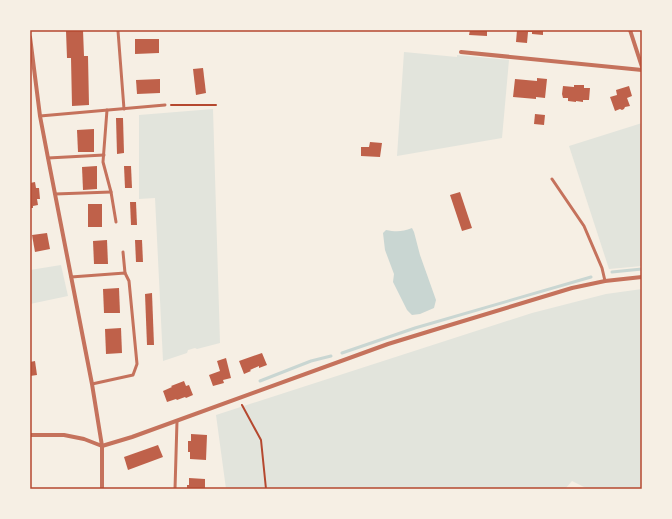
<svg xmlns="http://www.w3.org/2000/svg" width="672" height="519" font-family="'Archivo Narrow',sans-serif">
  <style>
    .green { fill: #e2e4dc }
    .water { fill: #c9d6d2 }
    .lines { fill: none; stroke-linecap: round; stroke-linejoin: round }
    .stream { stroke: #c9d6d2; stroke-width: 3 }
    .building { fill: #bf614a }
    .path { stroke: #b5482f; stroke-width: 2 }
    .service { stroke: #c5725c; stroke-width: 3 }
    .minor { stroke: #c5725c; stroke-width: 4 }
    .neatline { fill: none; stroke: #b5482f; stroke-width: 1.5 }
  </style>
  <rect width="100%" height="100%" fill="#f6efe4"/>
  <g class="green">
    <polygon points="404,52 457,57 457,55 509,60 502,138 397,156"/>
    <polygon points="213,109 220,343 197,349 195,348 188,350 187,353 163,361 155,198 139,199 139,115"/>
    <polygon points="642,123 642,266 609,269 569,146"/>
    <polygon points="61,265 68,296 30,304 30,270"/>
    <polygon points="642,289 642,489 588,489 572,481 565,489 226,489 216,415 532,313 606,294"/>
  </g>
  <path class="water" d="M 412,228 L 414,232 L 420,255 L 436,300 L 434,308 L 420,314 L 412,315 L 407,310 L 393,282 L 394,274 L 385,250 L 383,233 L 386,230 C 396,232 402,232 412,228 Z"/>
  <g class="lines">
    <g class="stream">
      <polyline points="612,272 642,269"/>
      <polyline points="342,353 415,328 591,277"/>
      <polyline points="260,381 311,361 331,356"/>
    </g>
  </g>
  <g class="building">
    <polygon points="83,30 84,56 88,56 89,105 72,106 71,58 67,58 66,31"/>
    <polygon points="470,30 487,30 487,36 469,35"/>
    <polygon points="517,30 543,30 543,35 532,34 532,32 528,32 527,43 516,42"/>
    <polygon points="135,39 159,39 159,53 135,54"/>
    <polygon points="203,68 206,93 196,95 193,69"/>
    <polygon points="537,78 547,79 545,98 536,97 536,99 513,97 515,79 537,81"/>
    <polygon points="160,79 160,93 137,94 136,80"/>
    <polygon points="574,85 584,85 584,88 590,88 589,100 583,100 583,102 576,101 576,102 568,101 568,98 563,98 562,94 563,86 574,87"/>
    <polygon points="629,86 632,96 627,98 630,106 625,107 624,109 622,110 620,109 615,111 610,97 617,95 616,90"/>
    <polygon points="535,114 545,115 544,125 534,124"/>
    <polygon points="116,118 123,118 124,153 117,154"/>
    <polygon points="94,129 94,152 78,152 77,130"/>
    <polygon points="370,142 382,143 380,157 361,156 361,147 369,147"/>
    <polygon points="97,166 97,189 83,190 82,167"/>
    <polygon points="124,166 131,166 132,188 125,188"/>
    <polygon points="35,182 36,188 39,188 40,199 37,199 38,205 33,206 33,208 30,208 30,183"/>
    <polygon points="460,192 472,228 462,231 450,195"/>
    <polygon points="130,202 136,202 137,225 131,225"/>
    <rect x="88" y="204" width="14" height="23"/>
    <polygon points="47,233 50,249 35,252 32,235"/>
    <polygon points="107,240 108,264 94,264 93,241"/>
    <polygon points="135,240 142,240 143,262 136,262"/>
    <polygon points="119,288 120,313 104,313 103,289"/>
    <polygon points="152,293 154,345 147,345 145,294"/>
    <polygon points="121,328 122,353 106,354 105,329"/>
    <polygon points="262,353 267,365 259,368 259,366 250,370 251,371 244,374 239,361"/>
    <polygon points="226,358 231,378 223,380 224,383 213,386 209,375 220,371 217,361"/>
    <polygon points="35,361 37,375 30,376 30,362"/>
    <polygon points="184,381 186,386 189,385 193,395 186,398 185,397 177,400 176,399 167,402 163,391 172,387 171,386"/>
    <polygon points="191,434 207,435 206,460 190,459 190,452 188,452 188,441 191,441"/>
    <polygon points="158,445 163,457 128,470 124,457"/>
    <polygon points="189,478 205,479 205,489 187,489 187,485 189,485"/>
  </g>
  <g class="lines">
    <g class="path">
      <polyline points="171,105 216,105"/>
      <polyline points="242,405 261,440 266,489"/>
    </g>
    <g class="service">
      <polyline points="118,31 124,109"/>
      <polyline points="107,110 103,162 111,192 116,222"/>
      <polyline points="40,116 165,105"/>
      <polyline points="48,158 104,155"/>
      <polyline points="552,179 584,226 602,268 605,281"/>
      <polyline points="55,194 111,192"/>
      <polyline points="123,252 125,273"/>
      <polyline points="71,277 125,273 129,281 137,364 133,375 92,384"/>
      <polyline points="175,489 177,421"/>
    </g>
    <g class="minor">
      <polyline points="630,30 642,67"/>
      <polyline points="30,37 40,116 48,158 92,384 102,446 102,489"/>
      <polyline points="461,52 642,70"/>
      <polyline points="30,435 64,435 84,439 102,446"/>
      <polyline points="102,446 132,437 388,344 437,329 572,288 605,281 642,277"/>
    </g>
  </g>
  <rect width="672" height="519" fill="none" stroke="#f6efe4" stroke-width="62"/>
  <rect x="31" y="31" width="610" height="457" class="neatline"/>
</svg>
